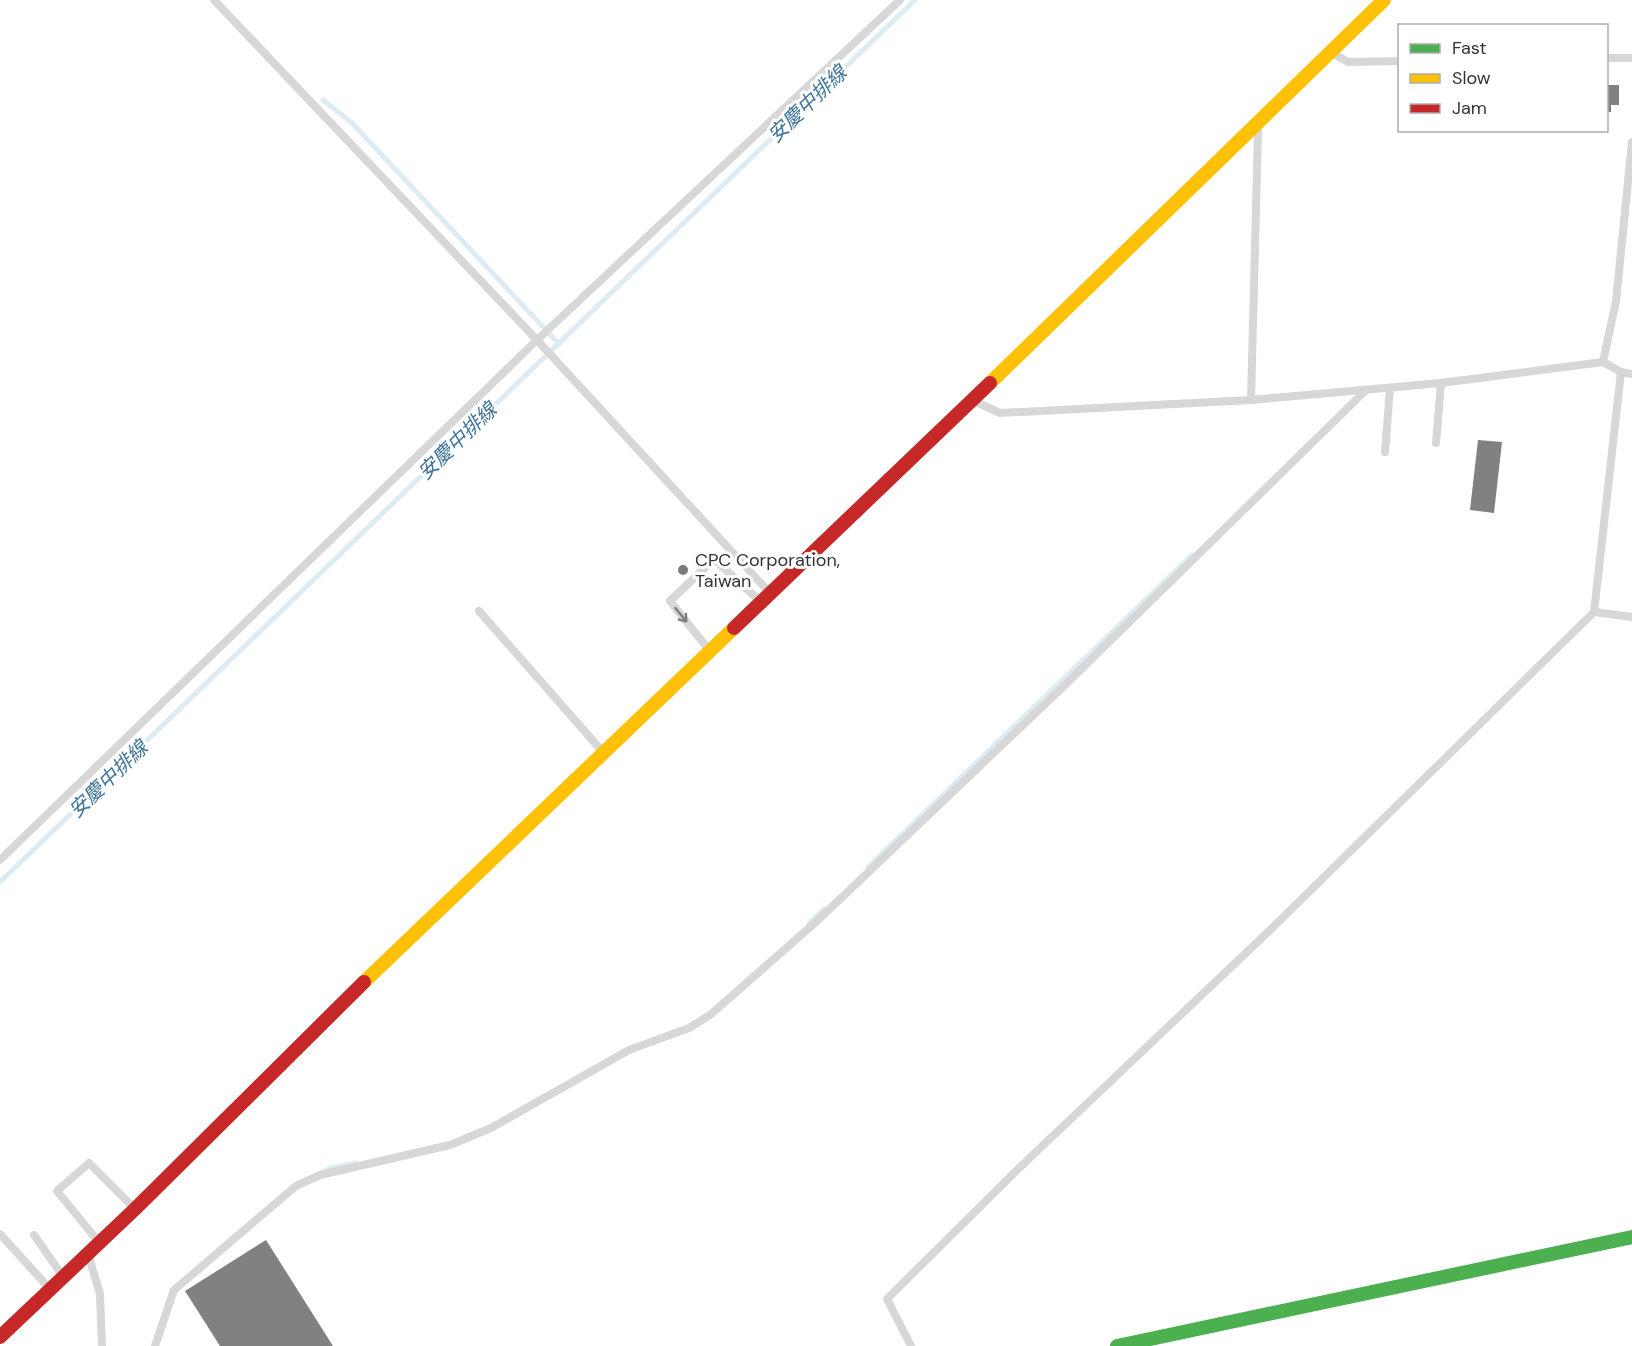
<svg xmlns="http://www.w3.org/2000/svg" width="1632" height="1346" font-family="'DM Sans','Noto Sans TC',sans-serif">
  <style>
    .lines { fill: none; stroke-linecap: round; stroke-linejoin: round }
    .stream { stroke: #ddebf3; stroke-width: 5 }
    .building { fill: #818181 }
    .lane { stroke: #d7d7d7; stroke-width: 8 }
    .fast { stroke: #4caf50; stroke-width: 14 }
    .slow { stroke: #ffc107; stroke-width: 14 }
    .jam { stroke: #c62828; stroke-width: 14 }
    .oneway { stroke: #7d7d7d }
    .poi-dot { fill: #7a7a7a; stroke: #fff; stroke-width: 2 }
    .labels { text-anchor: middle; stroke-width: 6; stroke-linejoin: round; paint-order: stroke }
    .poi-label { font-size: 18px; fill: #333; stroke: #fff; text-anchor: start }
    .water-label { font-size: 20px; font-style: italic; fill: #3f7597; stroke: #fff }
  </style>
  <rect width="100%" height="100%" fill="#fff"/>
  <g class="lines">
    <g class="stream">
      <polyline points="323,100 352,123 559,344"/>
      <polyline points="868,867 1192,555"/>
      <polyline points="0,882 915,0"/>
      <polyline points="809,923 824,909"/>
      <polyline points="322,1172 331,1168 356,1163"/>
    </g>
  </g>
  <g class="building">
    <polygon points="1606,85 1619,85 1619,105 1611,105 1611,112 1606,112"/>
    <polygon points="1478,440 1502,442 1494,513 1470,510"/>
    <polygon points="266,1240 333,1346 220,1346 185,1291"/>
  </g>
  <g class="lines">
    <g class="lane">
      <polyline points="214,0 537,340 769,592"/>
      <polyline points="1334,54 1348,62 1400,61"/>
      <polyline points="1606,58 1632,58"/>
      <polyline points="1603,362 1616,301 1632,142"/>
      <polyline points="1251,400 1258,131"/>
      <polyline points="974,401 1000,413 1251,400 1441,383 1603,362 1621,372 1632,374"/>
      <polyline points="1436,443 1441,383"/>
      <polyline points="1385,452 1390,388"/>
      <polyline points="479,611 602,751"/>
      <polyline points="1594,612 1632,617"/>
      <polyline points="709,650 670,601 714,559 760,601"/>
      <polyline points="0,860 537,340 900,0"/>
      <polyline points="0,1234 49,1288"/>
      <polyline points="34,1235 62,1275"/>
      <polyline points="98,1241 57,1191 89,1163 134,1208"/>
      <polyline points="89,1257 100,1294 102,1346"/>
      <polyline points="155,1346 174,1290 296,1186 320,1175 450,1145 491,1128 629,1050 689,1028 710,1015 817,921 1065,685 1366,390"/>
      <polyline points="911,1346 887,1299 1018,1169 1267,933 1594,612 1621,372"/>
    </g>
    <polyline class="fast" points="1117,1346 1632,1237"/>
    <g class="slow">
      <polyline points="990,383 1384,0"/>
      <polyline points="364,982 734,628"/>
    </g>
    <g class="jam">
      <polyline points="734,628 990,383"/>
      <polyline points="0,1337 135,1209 364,982"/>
    </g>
  </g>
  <defs><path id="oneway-shaft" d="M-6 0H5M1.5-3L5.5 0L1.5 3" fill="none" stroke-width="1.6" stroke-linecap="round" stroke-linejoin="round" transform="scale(1.5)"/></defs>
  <use class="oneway" href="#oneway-shaft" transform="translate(681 615) rotate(51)"/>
  <circle class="poi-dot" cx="683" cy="570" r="6"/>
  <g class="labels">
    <g class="poi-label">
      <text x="695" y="566">CPC Corporation,<tspan x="695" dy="21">Taiwan</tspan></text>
    </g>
    <g class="water-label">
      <text transform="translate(807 104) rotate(-44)" y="7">安慶中排線</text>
      <text transform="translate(457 441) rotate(-44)" y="7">安慶中排線</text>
      <text transform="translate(108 779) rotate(-44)" y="7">安慶中排線</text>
    </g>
  </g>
  <rect x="1398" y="24" width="210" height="108" fill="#ffffff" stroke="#adadad" stroke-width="1.5"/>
  <rect x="1410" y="44" width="30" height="9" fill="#4caf50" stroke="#adadad" stroke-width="1.5"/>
  <text x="1452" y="54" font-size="18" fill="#333333">Fast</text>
  <rect x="1410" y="74" width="30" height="9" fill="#ffc107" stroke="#adadad" stroke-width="1.5"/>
  <text x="1452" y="84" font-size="18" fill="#333333">Slow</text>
  <rect x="1410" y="104" width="30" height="9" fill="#c62828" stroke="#adadad" stroke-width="1.5"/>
  <text x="1452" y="114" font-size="18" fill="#333333">Jam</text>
</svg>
